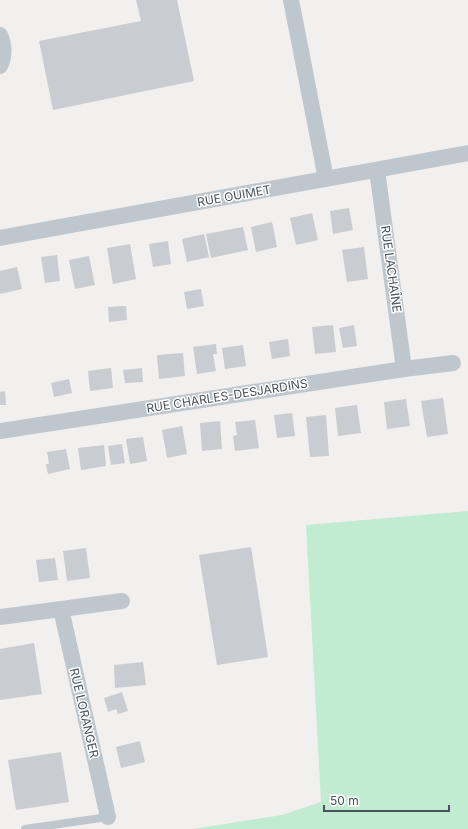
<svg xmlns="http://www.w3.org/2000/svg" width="468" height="829" font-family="Inter,sans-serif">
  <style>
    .green { fill: #c1ecd1 }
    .building { fill: #c9ccd1 }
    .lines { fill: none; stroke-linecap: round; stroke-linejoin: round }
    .lane { stroke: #bec7cd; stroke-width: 8 }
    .street { stroke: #bec7cd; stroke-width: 16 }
    .labels { text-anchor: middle; stroke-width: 3; stroke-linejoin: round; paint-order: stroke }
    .street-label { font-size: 12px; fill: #48535c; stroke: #fff }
  </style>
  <rect width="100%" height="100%" fill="#f2efef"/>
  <polygon class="green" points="468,511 468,829 193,829 282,815 321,802 306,525"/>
  <g class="building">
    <polygon points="136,0 177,0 194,81 53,110 39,41 141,21"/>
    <polygon points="349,208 353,230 333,234 330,211"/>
    <polygon points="312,213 318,240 296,245 290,218"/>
    <polygon points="272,222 277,247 256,252 251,227"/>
    <polygon points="243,227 248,250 211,258 206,234"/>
    <polygon points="204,234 209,257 187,262 182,239"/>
    <polygon points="168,241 171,264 153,267 149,244"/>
    <polygon points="130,244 136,279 113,284 107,248"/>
    <polygon points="364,247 368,279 347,282 342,250"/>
    <polygon points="57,255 60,281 45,283 41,257"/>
    <polygon points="89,256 95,285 75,289 69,260"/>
    <polygon points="17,267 22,289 0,294 0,271"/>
    <polygon points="201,289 204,306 187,309 184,292"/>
    <polygon points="126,306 127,320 109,322 108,307"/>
    <polygon points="333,325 336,352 315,354 312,327"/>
    <polygon points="354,325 357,346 343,348 339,328"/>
    <polygon points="288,339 290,356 272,359 269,342"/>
    <polygon points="216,344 217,354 213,354 216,371 197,374 193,347"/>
    <polygon points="243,345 246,366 225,369 222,348"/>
    <polygon points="183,353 185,376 159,379 157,355"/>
    <polygon points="111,368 113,388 90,391 88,371"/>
    <polygon points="142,368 143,382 125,383 123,370"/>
    <polygon points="69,379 72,393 54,397 51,383"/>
    <polygon points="5,391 6,405 0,405 0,392"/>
    <polygon points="443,398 448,434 427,437 421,401"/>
    <polygon points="406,399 410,426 387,429 384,402"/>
    <polygon points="357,405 361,433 338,436 335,408"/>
    <polygon points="292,413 295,436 277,438 274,415"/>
    <polygon points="326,415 329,456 310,457 306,417"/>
    <polygon points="255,420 259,448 235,451 233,436 237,435 235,422"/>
    <polygon points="220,421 222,449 202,451 200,423"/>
    <polygon points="182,426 187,454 167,458 162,430"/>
    <polygon points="143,437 147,461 130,464 126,439"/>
    <polygon points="122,444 125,463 111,465 108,446"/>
    <polygon points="104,445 106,466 81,470 78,448"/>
    <polygon points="66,449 70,469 48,474 46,464 49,464 47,452"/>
    <polygon points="251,547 268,657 217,665 199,555"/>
    <polygon points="86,548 90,578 67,581 63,551"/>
    <polygon points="55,558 58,580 39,582 36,560"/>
    <polygon points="34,643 42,694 0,700 0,649"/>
    <polygon points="143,662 146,685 115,688 114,665"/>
    <polygon points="122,692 128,711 118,714 116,709 108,712 104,698"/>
    <polygon points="140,741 145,762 121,768 116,747"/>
    <polygon points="61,752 69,802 16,810 8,760"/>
  </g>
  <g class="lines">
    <polyline class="lane" points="25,829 108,817"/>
    <g class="street">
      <polyline points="291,0 326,179"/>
      <path d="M 0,35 C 5,46 5,55 0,66"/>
      <polyline points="377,170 404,369"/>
      <polyline points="0,238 468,153"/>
      <polyline points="0,431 404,369 453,363"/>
      <polyline points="61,609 108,817"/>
      <polyline points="0,617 122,601"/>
    </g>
  </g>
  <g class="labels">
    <g class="street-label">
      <text transform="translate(234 196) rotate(-10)" y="4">RUE OUIMET</text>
      <text transform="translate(391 269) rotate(82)" y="4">RUE LACHAÎNE</text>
      <text transform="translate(227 396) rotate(-9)" y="4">RUE CHARLES-DESJARDINS</text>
      <text transform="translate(84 713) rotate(77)" y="4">RUE LORANGER</text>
    </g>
  </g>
  <path d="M324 805v6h125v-6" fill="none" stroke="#48535c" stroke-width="2"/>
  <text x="330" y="805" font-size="12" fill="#48535c" stroke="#ffffff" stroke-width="3" paint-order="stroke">50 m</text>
</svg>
